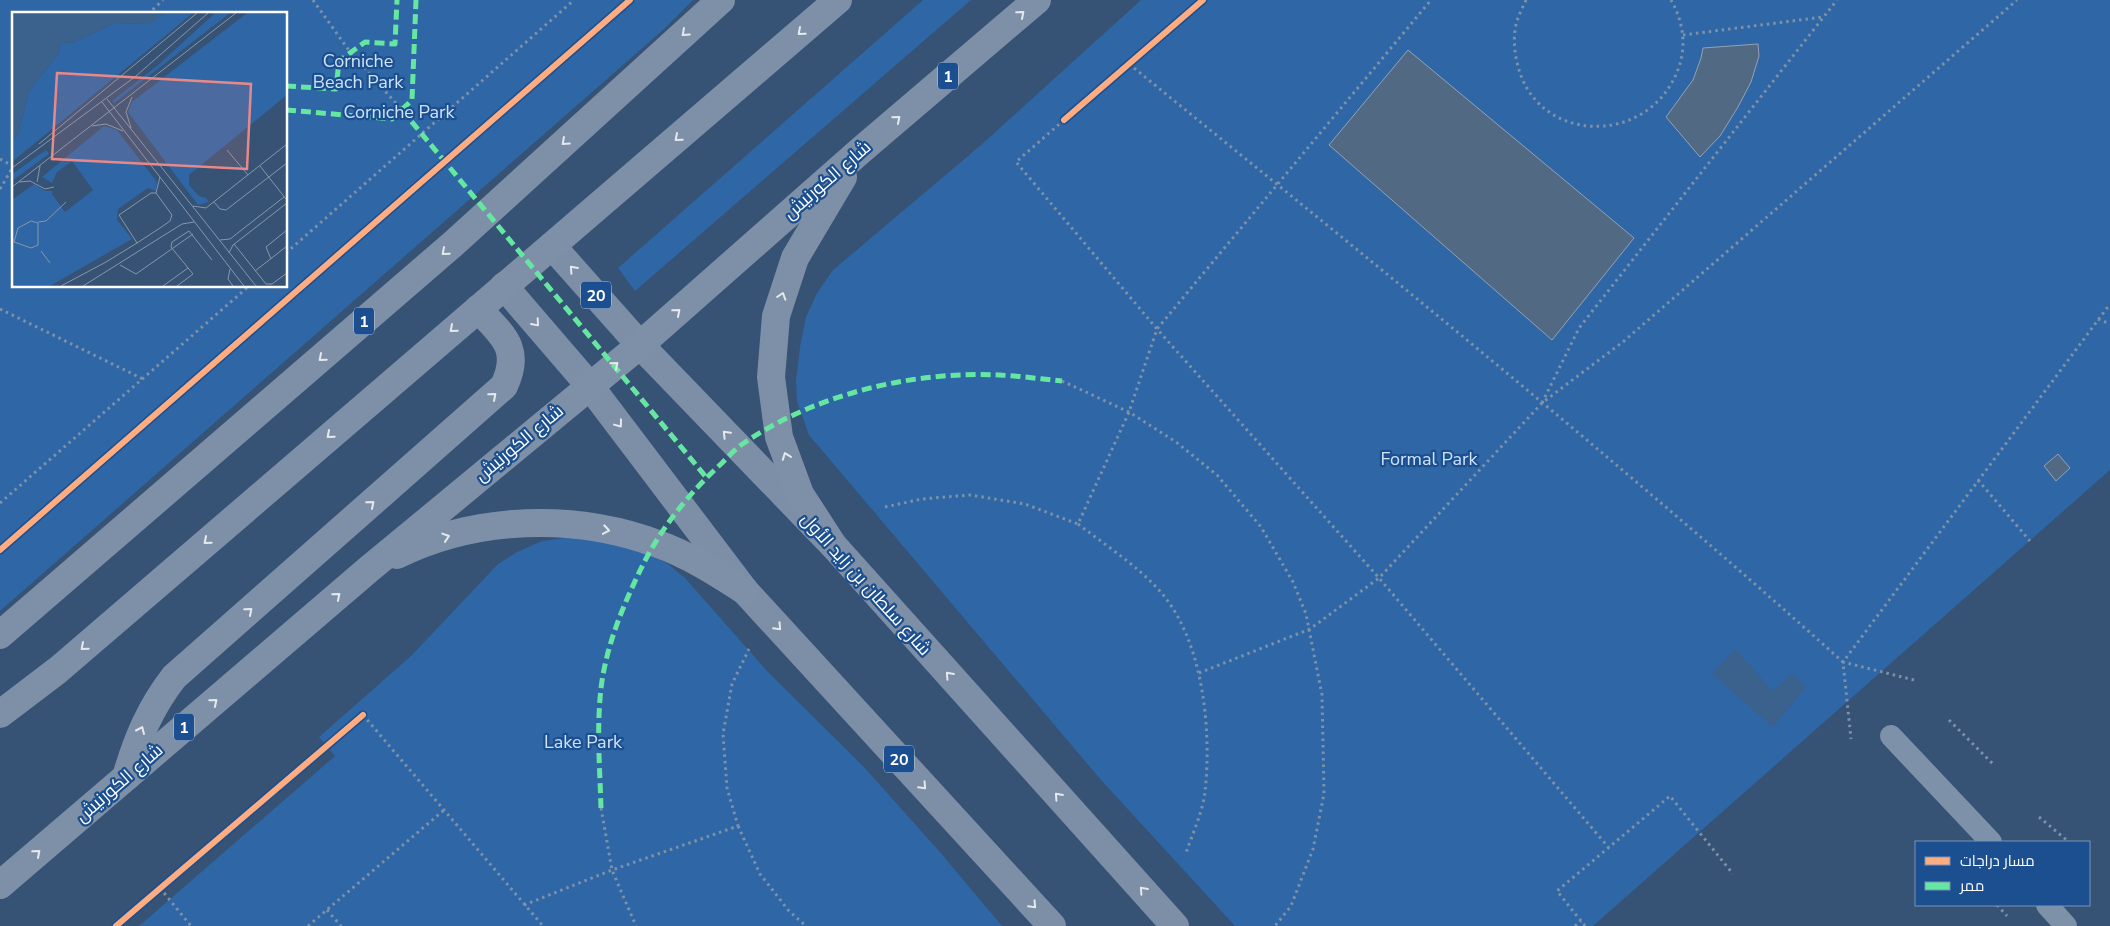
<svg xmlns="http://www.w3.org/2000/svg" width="2110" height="926" font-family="'Nunito Sans',Cairo,sans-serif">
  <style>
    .green { fill: #2f66a5; fill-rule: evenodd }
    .water { fill: #3b618d }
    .building { fill: #526984; stroke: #92a2b6 }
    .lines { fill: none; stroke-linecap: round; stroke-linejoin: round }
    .path { stroke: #7d92a8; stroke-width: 3; stroke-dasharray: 2.5 4; stroke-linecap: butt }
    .service { stroke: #7d92a8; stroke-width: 22 }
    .primary { stroke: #7d8ea7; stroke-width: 28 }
    .trunk { stroke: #7e90a7; stroke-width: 28 }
    .quiet { stroke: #66e7a1; stroke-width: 5; stroke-dasharray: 10 5; stroke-linecap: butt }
    .cycleway-casing { stroke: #1b4f8f; stroke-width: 9 }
    .cycleway { stroke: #ffac80; stroke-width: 6 }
    .oneway { stroke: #e5e9ed }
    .oneway2 { stroke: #e5e8ed }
    .labels { text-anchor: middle; stroke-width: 4.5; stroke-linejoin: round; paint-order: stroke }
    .shield { fill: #1b4f8f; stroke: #bbcadd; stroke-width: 1 }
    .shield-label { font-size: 16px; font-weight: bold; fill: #fff }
    .park-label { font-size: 18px; fill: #cfe3fa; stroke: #1b4f8f }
    .street-label { font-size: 18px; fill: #fff; stroke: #1b4f8f }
    .inset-road { fill: none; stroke: #8697ac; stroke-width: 1 }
    .view { fill: #e88989; fill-opacity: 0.15; stroke: #e88989; stroke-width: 2.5 }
    .inset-edge { fill: none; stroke: #fff; stroke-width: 2.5 }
  </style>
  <rect width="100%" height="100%" fill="#365274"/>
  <g class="green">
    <path d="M 0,0 L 693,0 L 664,29 L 0,611 ZM 14,14 L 286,14 L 286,286 L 14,286 Z"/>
    <polygon points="923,0 971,0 635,291 618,268"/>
    <polygon points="1141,0 2110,0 2110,470 1593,926 1235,926 1101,780 809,435 797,401 796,381 800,347 806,317 817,293 833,270 981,145"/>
    <polygon points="571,537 599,539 648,553 668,564 685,578 768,672 864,767 939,851 1002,926 139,926 335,756 319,737 412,655 498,564 517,552 542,541"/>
  </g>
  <polygon class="water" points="1735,649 1773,691 1792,674 1806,687 1773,727 1712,674"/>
  <g class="building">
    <polygon points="1758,44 1759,56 1751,82 1738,107 1720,136 1700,157 1666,117 1693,80 1701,58 1703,48"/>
    <polygon points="1408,50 1634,238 1552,340 1329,145"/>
    <polygon points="2058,454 2070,468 2056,481 2044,466"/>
  </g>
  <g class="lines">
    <g class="path">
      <polyline points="313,0 350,52 402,110"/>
      <path d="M 1526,0 C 1523,7 1519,14 1517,21 C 1513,34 1514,49 1517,62 C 1534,144 1646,148 1677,72 C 1687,49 1684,22 1671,0"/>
      <polyline points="148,14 163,0"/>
      <polyline points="1683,35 1823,17"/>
      <path d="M 1129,64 C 1370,260 1612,455 1843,662 L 1851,739"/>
      <polyline points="1064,120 1016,162 1157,329 1379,578 1609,848"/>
      <polyline points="0,159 13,166"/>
      <polyline points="0,189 14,165"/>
      <polyline points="286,253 574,0"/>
      <polyline points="0,309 143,379"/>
      <polyline points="2098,319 2110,324"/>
      <polyline points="1062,381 1129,412 1176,442 1217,475 1261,527 1293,582 1306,614 1322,695 1324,794 1313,849 1291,906 1275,926"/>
      <polyline points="1542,403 1579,328 1837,0"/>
      <polyline points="1978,480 2030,541"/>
      <polyline points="0,503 249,286"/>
      <polyline points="885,507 922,499 970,495 1025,504 1078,524 1129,412 1157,329 1431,0"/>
      <path d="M 1078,524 C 1105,545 1135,564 1158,589 C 1203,637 1212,729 1205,792 C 1203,811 1192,835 1186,853"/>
      <polyline points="1199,673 1310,629 1379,578 1542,403 1624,341 2017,0"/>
      <polyline points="1914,680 1843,662 2110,304"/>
      <polyline points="363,715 543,926"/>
      <polyline points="1949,720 1993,764"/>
      <polyline points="601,808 612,870 636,926"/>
      <polyline points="2039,817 2069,842"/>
      <polyline points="738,826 760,874 789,911 806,926"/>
      <polyline points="160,888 191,926"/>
      <polyline points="524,905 612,870 738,826 727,788 723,734 732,684 749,649"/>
      <polyline points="1997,905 2007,916"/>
      <polyline points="327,910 341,926"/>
      <polyline points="308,926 444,810"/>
      <polyline points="1575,926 1581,921"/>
      <polyline points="1585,926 1557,891 1670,796 1733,874"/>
    </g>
    <g class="service">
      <polyline points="1891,736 1991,842"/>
      <polyline points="2047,905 2066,926"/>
    </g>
    <g class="primary">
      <polyline points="552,246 640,345 833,545 1175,926"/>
      <polyline points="504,286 589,385 745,591 1052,926"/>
    </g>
    <g class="trunk">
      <polyline points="833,545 800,494 779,437 771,377 776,316 795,258 843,177"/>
      <path d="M 397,555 C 476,516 575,513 658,544 C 689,555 717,573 745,591"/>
      <polyline points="0,635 453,244 721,0"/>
      <polyline points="0,714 58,670 838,0"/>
      <path d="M 126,777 C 137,739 150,708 174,677 L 504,386 C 522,348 502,335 478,309"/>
      <polyline points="0,885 369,569 640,345 860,151 1037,0"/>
    </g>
    <g class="quiet">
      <polyline points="286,86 336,89 339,61 365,42 395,44 397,0"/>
      <polyline points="286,110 392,119 412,100 416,0"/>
      <polyline points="402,110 706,477"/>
      <path d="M 601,808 C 600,772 597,735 600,699 C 603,656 619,615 637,577 C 657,533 686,496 722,463 C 729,456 736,448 744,443 C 816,394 912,371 999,375 C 1020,376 1041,379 1062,381"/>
    </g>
    <defs>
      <g id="cycleway">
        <polyline points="1064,120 1203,0"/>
        <polyline points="0,550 630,0"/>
        <polyline points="116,926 363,715"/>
      </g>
    </defs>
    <use href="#cycleway" class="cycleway-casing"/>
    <use href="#cycleway" class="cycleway"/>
  </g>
  <defs><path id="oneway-chevron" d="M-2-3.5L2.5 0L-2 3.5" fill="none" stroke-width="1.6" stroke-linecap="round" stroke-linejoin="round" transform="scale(1.25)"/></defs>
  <g class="oneway">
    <use href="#oneway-chevron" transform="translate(1021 14) rotate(-41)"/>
    <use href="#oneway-chevron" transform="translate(801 32) rotate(139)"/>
    <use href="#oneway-chevron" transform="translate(685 33) rotate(138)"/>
    <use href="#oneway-chevron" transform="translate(897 119) rotate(-40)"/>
    <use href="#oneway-chevron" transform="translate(678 138) rotate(139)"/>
    <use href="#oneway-chevron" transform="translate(565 142) rotate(138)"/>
    <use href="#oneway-chevron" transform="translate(445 252) rotate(139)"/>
    <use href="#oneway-chevron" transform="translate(782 296) rotate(-72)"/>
    <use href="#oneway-chevron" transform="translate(677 312) rotate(-41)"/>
    <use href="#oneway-chevron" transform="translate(453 329) rotate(139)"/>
    <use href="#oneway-chevron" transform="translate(322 358) rotate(139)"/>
    <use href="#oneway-chevron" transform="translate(615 365) rotate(-39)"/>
    <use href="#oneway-chevron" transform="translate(493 396) rotate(-41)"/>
    <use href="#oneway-chevron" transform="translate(330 435) rotate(139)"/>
    <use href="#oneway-chevron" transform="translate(786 456) rotate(-110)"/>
    <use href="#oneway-chevron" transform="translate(371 504) rotate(-41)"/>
    <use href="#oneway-chevron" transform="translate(606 530) rotate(10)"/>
    <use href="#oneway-chevron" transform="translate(446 537) rotate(-18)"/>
    <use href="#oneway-chevron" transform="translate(207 541) rotate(139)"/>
    <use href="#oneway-chevron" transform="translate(337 596) rotate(-40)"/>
    <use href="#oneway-chevron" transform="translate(249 611) rotate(-41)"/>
    <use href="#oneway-chevron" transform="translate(84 647) rotate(139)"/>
    <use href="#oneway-chevron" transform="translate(214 702) rotate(-40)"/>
    <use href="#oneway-chevron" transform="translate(141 730) rotate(-66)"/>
    <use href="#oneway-chevron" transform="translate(37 853) rotate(-41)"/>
  </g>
  <g class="oneway2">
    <use href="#oneway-chevron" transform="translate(573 269) rotate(-132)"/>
    <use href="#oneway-chevron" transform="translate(536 323) rotate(49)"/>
    <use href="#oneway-chevron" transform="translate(619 424) rotate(53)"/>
    <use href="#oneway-chevron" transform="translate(726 434) rotate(-134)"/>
    <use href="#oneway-chevron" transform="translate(778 627) rotate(47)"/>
    <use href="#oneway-chevron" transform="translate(949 675) rotate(-132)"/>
    <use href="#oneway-chevron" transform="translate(923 786) rotate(47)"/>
    <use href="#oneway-chevron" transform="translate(1058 796) rotate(-132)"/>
    <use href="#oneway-chevron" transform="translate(1143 890) rotate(-132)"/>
    <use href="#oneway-chevron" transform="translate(1033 905) rotate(47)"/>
  </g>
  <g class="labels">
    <g class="shield">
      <rect x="938" y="62.5" width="20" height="27" rx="4"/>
      <rect x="581" y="281.5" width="30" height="27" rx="4"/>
      <rect x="354" y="307.5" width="20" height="27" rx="4"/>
      <rect x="174" y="713.5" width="20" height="27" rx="4"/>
      <rect x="884" y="745.5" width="30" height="27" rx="4"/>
    </g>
    <g class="shield-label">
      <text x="948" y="82">1</text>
      <text x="596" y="301">20</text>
      <text x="364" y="327">1</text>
      <text x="184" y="733">1</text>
      <text x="899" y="765">20</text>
    </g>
    <g class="park-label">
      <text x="358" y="67">Corniche<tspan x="358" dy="21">Beach Park</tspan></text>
      <text x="399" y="118">Corniche Park</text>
      <text x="1429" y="465">Formal Park</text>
      <text x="583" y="748">Lake Park</text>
    </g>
    <g class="street-label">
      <text transform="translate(827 180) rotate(-41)" y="6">شارع الكورنيش</text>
      <text transform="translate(519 443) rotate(-40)" y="6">شارع الكورنيش</text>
      <text transform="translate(866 584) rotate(48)" y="6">شارع سلطان بن زايد الأول</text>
      <text transform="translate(119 783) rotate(-41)" y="6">شارع الكورنيش</text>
    </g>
  </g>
  <g transform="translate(12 12)">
    <rect width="275" height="275" fill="#365274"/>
    <path d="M 152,1 L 181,1 L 0,150 L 0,127 L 6,122 L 17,79 L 47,41 L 49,30 L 60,31 L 101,12 L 140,11 ZM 203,1 L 218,1 L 102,91 L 100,89 L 145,54 ZM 235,1 L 275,1 L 275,83 L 177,163 L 177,173 L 187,184 L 194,186 L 197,190 L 186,193 L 116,100 L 120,90 ZM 92,114 L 105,118 L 145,170 L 144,179 L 136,176 L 106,197 L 105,208 L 120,227 L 38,274 L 0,274 L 0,188 L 22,172 L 33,179 L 41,179 L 40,182 L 53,200 L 81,178 L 60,149 L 45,160 L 40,171 L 30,165 ZM 34,138 L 37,142 L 0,169 L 0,162 Z" fill="#2f66a5"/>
    <path d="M 0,1 L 152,1 L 141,11 L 101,12 L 60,31 L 49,30 L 47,41 L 17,79 L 6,122 L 0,127 Z" fill="#3b618d"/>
    <path class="inset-road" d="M 95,87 L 244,274M 90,90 L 232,274M 80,114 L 94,112 L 111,119M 119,116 L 114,100 L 120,85M 27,132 L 185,1M 215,138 L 236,163M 248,154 L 274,187M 0,156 L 124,64 L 196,1M 7,170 L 18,169 L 33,177 L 42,175M 25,170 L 28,154M 0,175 L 224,1M 144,181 L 148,165M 202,190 L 208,197 L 214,198 L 275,151M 181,194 L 194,196 L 275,132M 19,209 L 26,211 L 26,233 L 19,236 L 2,230 L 6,216 ZM 26,210 L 34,209 L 54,190M 208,228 L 218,227 L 272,185M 222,232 L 254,272 L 260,272 L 275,261M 159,235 L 160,230 L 177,219 L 200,248M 159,235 L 181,262 L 165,274M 29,239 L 38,251M 217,241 L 221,233 L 275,191M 259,247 L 254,235 L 275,218M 108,253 L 124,262 L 181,222M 218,257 L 216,267 L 221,274M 243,259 L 275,234M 49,274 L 94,250 L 125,231 L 148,216 L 158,209 L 160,203 L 144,181 L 139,181 L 107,203 L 125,231M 71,274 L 170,212 L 182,210M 151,274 L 176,256"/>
    <path class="view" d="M 45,61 L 239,72 L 235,157 L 40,147 Z"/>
    <rect width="275" height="275" class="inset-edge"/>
  </g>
  <rect x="1915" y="841" width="175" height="65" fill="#1b4f8f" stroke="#7695bc"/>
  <rect x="1925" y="857" width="25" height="8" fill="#ffac80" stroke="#7695bc"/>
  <text x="1960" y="866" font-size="15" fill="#ffffff">مسار دراجات</text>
  <rect x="1925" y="882" width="25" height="8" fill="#66e7a1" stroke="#7695bc"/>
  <text x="1960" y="891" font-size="15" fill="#ffffff">ممر</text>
</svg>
